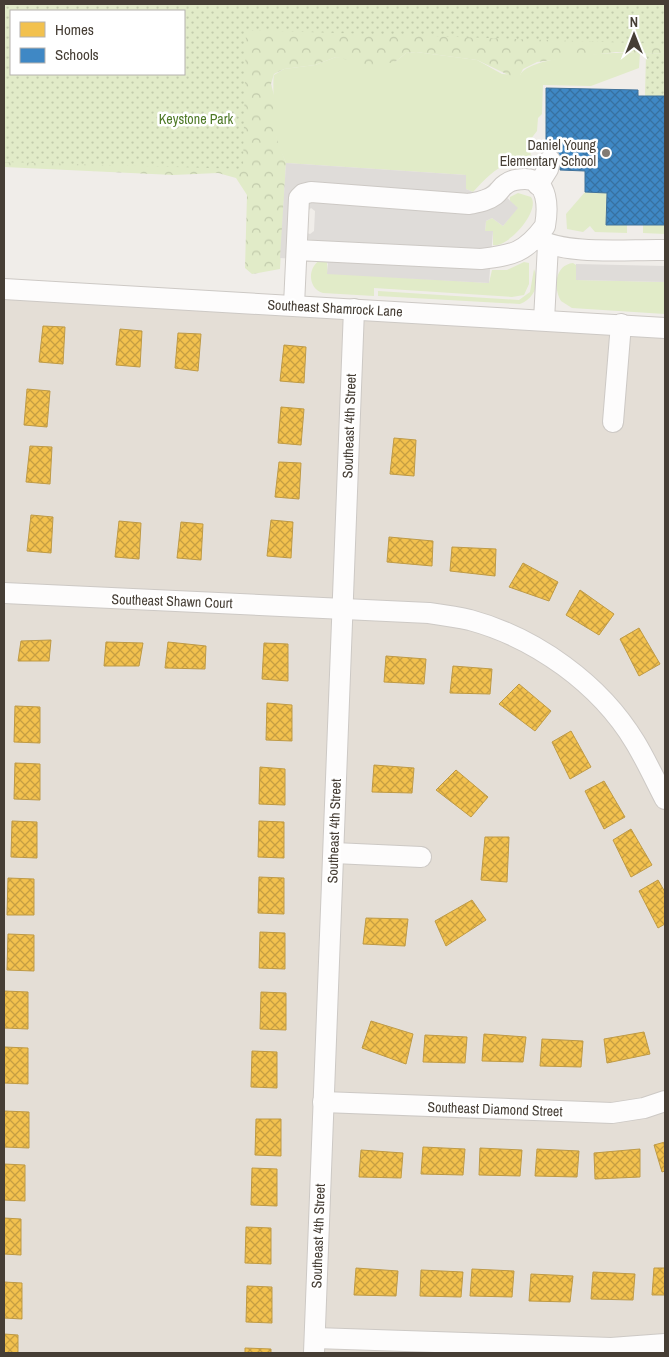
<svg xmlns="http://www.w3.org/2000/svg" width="669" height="1357" font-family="'Archivo Narrow',sans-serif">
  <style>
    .residential { fill: #e4ded6 }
    .green { fill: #e1ebc8 }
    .forest { fill: url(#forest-crowns); fill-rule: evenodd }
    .park { fill: url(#park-dots); fill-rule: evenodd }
    .parking { fill: #dfdcd9; fill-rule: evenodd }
    .homes { fill: url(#homes-cross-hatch); stroke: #be9a46 }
    .schools { fill: url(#schools-cross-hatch); stroke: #41729a }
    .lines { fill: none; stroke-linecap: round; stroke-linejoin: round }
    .minor-casing { stroke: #cdc9c5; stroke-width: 22 }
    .minor { stroke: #fdfcfc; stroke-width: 20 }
    .poi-dot { fill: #827b74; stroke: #fff; stroke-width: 2 }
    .labels { text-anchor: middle; stroke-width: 5; stroke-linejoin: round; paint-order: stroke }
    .park-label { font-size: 14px; fill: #4e7927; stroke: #fff }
    .poi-label { font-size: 14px; fill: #463e35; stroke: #fff; text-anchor: end }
    .street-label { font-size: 14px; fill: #463e35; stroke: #fff }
  </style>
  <defs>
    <pattern id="forest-crowns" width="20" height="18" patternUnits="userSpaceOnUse" patternTransform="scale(1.25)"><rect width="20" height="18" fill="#e1ebc8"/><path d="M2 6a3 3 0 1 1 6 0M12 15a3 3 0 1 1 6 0" fill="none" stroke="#c2cbac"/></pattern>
    <pattern id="park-dots" width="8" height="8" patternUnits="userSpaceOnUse" patternTransform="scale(1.25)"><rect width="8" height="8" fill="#e1ebc8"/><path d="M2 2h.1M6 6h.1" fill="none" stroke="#c2cbac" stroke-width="1.8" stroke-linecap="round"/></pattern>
    <pattern id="homes-cross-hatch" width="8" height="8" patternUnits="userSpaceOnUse" patternTransform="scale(1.25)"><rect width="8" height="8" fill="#f2c14e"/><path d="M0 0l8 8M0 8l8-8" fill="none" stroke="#c69e42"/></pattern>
    <pattern id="schools-cross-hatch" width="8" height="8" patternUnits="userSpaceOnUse" patternTransform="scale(1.25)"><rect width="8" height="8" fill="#3f88c5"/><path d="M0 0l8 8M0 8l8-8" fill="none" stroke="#3771a1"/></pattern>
  </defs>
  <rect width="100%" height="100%" fill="#f0ede9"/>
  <polygon class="residential" points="4,289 665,328 665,1353 4,1353"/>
  <g class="green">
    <path d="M 416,52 L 477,60 L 502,74 L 520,75 C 531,55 617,52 640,53 L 639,68 L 591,86 L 543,85 L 542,114 L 538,118 L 537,131 L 530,140 L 531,163 C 504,157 489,175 473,192 L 466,189 L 466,175 L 286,163 C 283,156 279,148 277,141 C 275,132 272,82 274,75 L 284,69 L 315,65 L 336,57 L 395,62 L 406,53 Z"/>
    <polygon points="585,192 607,193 606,225 627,225 627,233 595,232 590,226 583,232 567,229 566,214"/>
    <path d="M 518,193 L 531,197 C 541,211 508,248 493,245 L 493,232 L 485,231 L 486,221 L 492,218 L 503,226 L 517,208 L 510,201 L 510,197 Z"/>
    <polygon points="643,224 665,225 665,234 643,233"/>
    <path d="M 320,260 L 327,262 L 328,273 L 489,283 L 492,270 L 507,270 L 524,262 L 529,263 L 529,284 L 524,295 L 512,297 L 374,288 L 374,296 L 323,293 C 308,289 307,268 320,260 Z"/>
    <path d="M 573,263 L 576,265 L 576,280 L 665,282 L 665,314 L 572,308 L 561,301 C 553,287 555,265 573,263 Z"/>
    <path d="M 534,269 C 540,284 535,298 520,304 L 378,296 L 378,291 L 519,300 L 530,292 Z"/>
  </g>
  <path class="forest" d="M 4,4 L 408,4 L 665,27 L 665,54 L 616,52 L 537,62 L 523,69 L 520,75 L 515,78 L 477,60 L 416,52 L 406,53 L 395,62 L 372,66 L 336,57 L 315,65 L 284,69 L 274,74 L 271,84 L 275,99 L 277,140 L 286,163 L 280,269 L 252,274 L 245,268 L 247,195 L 236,178 L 218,173 L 173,175 L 4,167 ZM 11,11 L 184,11 L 184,74 L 11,74 Z"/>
  <g class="park">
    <path d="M 4,4 L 665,4 L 665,44 L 246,30 L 243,169 L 4,162 ZM 11,11 L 184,11 L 184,74 L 11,74 Z"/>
    <polygon points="646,53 665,54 665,96 645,96"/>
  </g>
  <g class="parking">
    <path d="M 286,163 L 466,175 L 466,189 L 475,193 L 483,190 L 491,183 L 518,208 L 503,226 L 492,218 L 486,221 L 485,231 L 493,231 L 489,283 L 327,274 L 328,264 L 326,261 L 280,258 ZM 311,208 L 315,211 L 314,231 L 310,234 L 307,233 L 308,211 Z"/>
    <polygon points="576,264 665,266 665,282 576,280"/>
  </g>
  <g class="homes">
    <polygon points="43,326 65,327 63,364 39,362"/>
    <polygon points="120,329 142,331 140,367 116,365"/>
    <polygon points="178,333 201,334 198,371 175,368"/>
    <polygon points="284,345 306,347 304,383 280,381"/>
    <polygon points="27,389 50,391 47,427 24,425"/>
    <polygon points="281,407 304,409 301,445 278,443"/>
    <polygon points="394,438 416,440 414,476 390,474"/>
    <polygon points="30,446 52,447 50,484 26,482"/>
    <polygon points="279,462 301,463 299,499 275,497"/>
    <polygon points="31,515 53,517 51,553 27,551"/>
    <polygon points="271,520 293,522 291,558 267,556"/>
    <polygon points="119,521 141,523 139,559 115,557"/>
    <polygon points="181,522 203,524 201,560 177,558"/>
    <polygon points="389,537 433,541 432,566 387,562"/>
    <polygon points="452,547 496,549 495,576 450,571"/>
    <polygon points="523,563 558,582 549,601 509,587"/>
    <polygon points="580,590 614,614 599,635 566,615"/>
    <polygon points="639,628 660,664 639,676 620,639"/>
    <polygon points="51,640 49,661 18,661 21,641"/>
    <polygon points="106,642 143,643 139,666 104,666"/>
    <polygon points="168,642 206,646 205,669 165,668"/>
    <polygon points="264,643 288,644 288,681 262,679"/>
    <polygon points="386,656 426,659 424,684 384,682"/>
    <polygon points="453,666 492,669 490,694 450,693"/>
    <polygon points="519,684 551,711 535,731 499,704"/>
    <polygon points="267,703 292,705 292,741 266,740"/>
    <polygon points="15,706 40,707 40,743 14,742"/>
    <polygon points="571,731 591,767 570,779 552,742"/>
    <polygon points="15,763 40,764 40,800 14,799"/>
    <polygon points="374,765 414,768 412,793 372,792"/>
    <polygon points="260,767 285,769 285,805 259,804"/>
    <polygon points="456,770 488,797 471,817 436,790"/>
    <polygon points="604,781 625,817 604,829 585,791"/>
    <polygon points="12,821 37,822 37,858 11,857"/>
    <polygon points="259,821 284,822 284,858 258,857"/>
    <polygon points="631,829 652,865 631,877 613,840"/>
    <polygon points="485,837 509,837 507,882 481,880"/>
    <polygon points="259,877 284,878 284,914 258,913"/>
    <polygon points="8,878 34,879 34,915 7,915"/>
    <polygon points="658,880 665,892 665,924 658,928 639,891"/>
    <polygon points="472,900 486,920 446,946 435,921"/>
    <polygon points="366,918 408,919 405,946 363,944"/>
    <polygon points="260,932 285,933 285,969 259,968"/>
    <polygon points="8,934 34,935 34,971 7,970"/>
    <polygon points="4,991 28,992 28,1029 4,1028"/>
    <polygon points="261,992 286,993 286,1030 260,1029"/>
    <polygon points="371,1021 413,1034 406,1064 362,1048"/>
    <polygon points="644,1032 650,1054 607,1063 604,1039"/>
    <polygon points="484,1034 526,1037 523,1062 482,1061"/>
    <polygon points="425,1035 467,1037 465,1063 423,1062"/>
    <polygon points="542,1039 583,1041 581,1067 540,1066"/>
    <polygon points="4,1047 28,1048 28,1084 4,1083"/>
    <polygon points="252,1051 277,1052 277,1088 251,1087"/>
    <polygon points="4,1111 29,1112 29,1148 4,1147"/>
    <polygon points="256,1119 281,1119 281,1156 255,1155"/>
    <polygon points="665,1142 665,1171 662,1172 654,1145"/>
    <polygon points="423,1147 465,1149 463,1175 421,1174"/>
    <polygon points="480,1148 522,1150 520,1176 479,1175"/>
    <polygon points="537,1149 579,1151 577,1177 535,1176"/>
    <polygon points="640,1149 640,1177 595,1179 594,1153"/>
    <polygon points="361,1150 403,1153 401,1178 359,1177"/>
    <polygon points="4,1164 25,1165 25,1201 4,1200"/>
    <polygon points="252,1168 277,1169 277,1206 251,1205"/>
    <polygon points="4,1218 21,1219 21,1255 4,1254"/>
    <polygon points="246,1227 271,1228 271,1264 245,1263"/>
    <polygon points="356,1268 398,1271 396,1296 354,1295"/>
    <polygon points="654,1268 665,1268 665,1295 652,1295"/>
    <polygon points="472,1269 514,1271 512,1297 470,1296"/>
    <polygon points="421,1270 463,1272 461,1297 420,1296"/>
    <polygon points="593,1272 635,1274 633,1300 591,1299"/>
    <polygon points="531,1274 573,1276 570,1302 529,1301"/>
    <polygon points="4,1282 22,1283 22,1319 4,1318"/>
    <polygon points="247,1286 272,1287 272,1323 246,1322"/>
    <polygon points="4,1334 18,1335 18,1353 4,1353"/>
    <polygon points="245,1348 271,1349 271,1353 245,1353"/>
  </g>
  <polygon class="schools" points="546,88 638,90 638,96 665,96 665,225 606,225 607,193 585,192 585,171 560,170 560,160 546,160"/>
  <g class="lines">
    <defs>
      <g id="minor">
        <polyline points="538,185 548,169 550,160"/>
        <path d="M 536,238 C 566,256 629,249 665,250"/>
        <polyline points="4,289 665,328"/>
        <path d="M 294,305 L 299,198 L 303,194 L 311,192 L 469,204 C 479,202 487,201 495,195 C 499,192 501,187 506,184 C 511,180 518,179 525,179 C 549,179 548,209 545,226 C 525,253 513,255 481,259 L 297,250"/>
        <polyline points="544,320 548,245"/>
        <polyline points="613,422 621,324"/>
        <path d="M 4,593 L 429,613 C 443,615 457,617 470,620 C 536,638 600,684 635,742 C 646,760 655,780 665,799"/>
        <polyline points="334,853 421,857"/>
        <polyline points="323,1102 612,1113 644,1108 665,1101"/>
        <polyline points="315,1338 611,1348 665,1344"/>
        <polyline points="314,1353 354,309"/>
      </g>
    </defs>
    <use href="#minor" class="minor-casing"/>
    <use href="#minor" class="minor"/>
  </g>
  <circle class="poi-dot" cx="606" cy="153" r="5"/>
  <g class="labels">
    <g class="park-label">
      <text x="196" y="124">Keystone Park</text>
    </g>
    <g class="poi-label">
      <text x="596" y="150">Daniel Young<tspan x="596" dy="16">Elementary School</tspan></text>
    </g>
    <g class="street-label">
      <text transform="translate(335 308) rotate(3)" y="5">Southeast Shamrock Lane</text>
      <text transform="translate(349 426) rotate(-88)" y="5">Southeast 4th Street</text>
      <text transform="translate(172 601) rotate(2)" y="5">Southeast Shawn Court</text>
      <text transform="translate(334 831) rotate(-88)" y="5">Southeast 4th Street</text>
      <text transform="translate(495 1109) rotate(2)" y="5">Southeast Diamond Street</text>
      <text transform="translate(318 1236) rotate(-88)" y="5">Southeast 4th Street</text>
    </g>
  </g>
  <rect width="669" height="1357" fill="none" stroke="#463e35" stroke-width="10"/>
  <rect x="10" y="10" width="175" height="65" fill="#ffffff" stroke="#b5b2ae"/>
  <rect x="20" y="22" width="25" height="15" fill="#f2c14e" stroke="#b5b2ae"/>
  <text x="55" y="35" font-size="15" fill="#463e35">Homes</text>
  <rect x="20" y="48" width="25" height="15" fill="#3f88c5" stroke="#b5b2ae"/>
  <text x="55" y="60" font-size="15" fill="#463e35">Schools</text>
  <g transform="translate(634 35)" stroke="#ffffff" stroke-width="4" paint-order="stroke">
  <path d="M0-4L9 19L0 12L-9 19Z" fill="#463e35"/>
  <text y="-8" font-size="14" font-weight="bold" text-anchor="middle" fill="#463e35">N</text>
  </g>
</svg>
